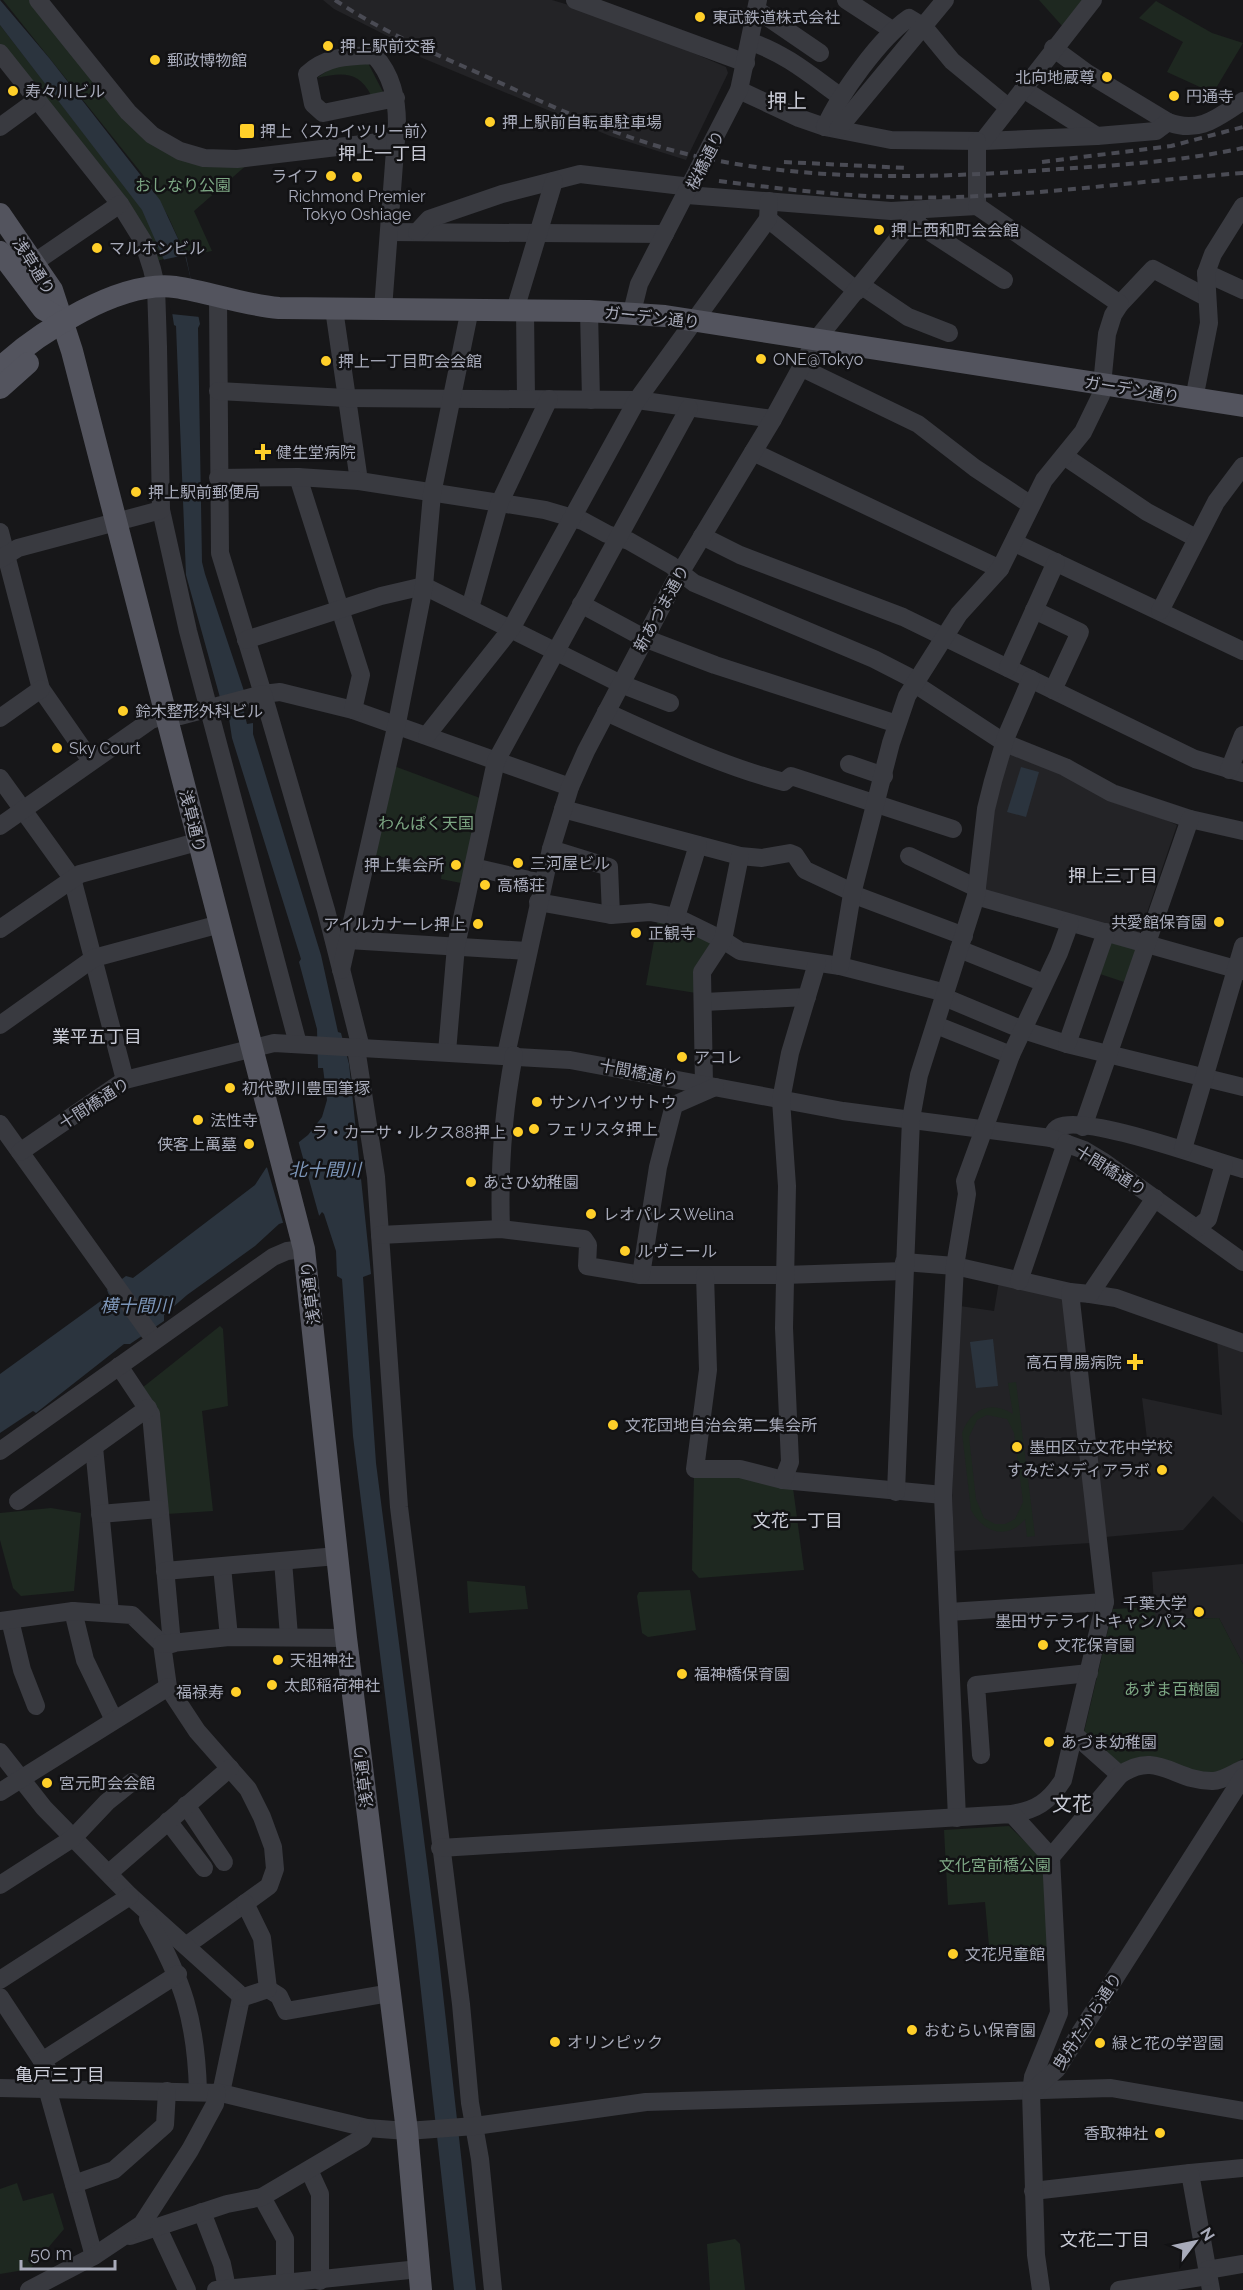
<svg xmlns="http://www.w3.org/2000/svg" width="1243" height="2290" font-family="Raleway,'Noto Sans JP',sans-serif">
  <style>
    .built { fill: #232326 }
    .green { fill: #1e2820; fill-rule: evenodd }
    .water { fill: #2b343e }
    .pier { fill: #171719 }
    .lines { fill: none; stroke-linecap: round; stroke-linejoin: round }
    .minor { stroke: #393a40; stroke-width: 18 }
    .major { stroke: #53545e; stroke-width: 22 }
    .rail { stroke: #4a4b54; stroke-width: 4; stroke-dasharray: 8 6; stroke-linecap: butt }
    .poi-dot { fill: #ffcf29; stroke: #121214; stroke-width: 2 }
    .labels { text-anchor: middle; stroke-width: 5; stroke-linejoin: round; paint-order: stroke }
    .poi-label { font-size: 16px; fill: #a8abba; stroke: #121214; text-anchor: start }
    .street-label { font-size: 16px; fill: #a8abba; stroke: #121214 }
    .park-label { font-size: 16px; fill: #7da784; stroke: #121214 }
    .neighbourhood-label { font-size: 18px; fill: #c9cbd6; stroke: #121214 }
    .water-label { font-size: 18px; font-style: italic; fill: #7c95b8; stroke: #121214 }
    .quarter-label { font-size: 20px; fill: #c9cbd6; stroke: #121214 }
  </style>
  <rect width="100%" height="100%" fill="#171719"/>
  <g class="built">
    <polygon points="323,0 552,0 609,17 726,67 728,73 686,160 610,136 420,57 421,53 334,9"/>
    <polygon points="1014,752 1177,825 1139,936 981,890 989,814 1008,755"/>
    <polygon points="999,1281 1065,1296 1091,1543 954,1551 952,1492 960,1306 994,1311"/>
    <polygon points="1217,1338 1243,1346 1243,1523 1213,1496 1183,1530 1105,1537 1094,1444 1147,1439 1142,1398 1222,1415"/>
    <polygon points="1243,1564 1243,1664 1219,1618 1155,1619 1152,1572"/>
  </g>
  <g class="green">
    <polygon points="3,0 30,0 150,142 249,163 194,211 212,251 186,256 168,216 147,180"/>
    <polygon points="1039,0 1087,0 1064,28"/>
    <polygon points="1156,1 1212,33 1243,43 1213,93 1167,72 1183,42 1139,18"/>
    <polygon points="0,25 143,210 164,259 153,262 0,46"/>
    <path d="M 368,63 L 383,92 L 371,95 C 358,70 341,73 317,78 L 334,66 Z"/>
    <polygon points="394,766 480,798 461,883 441,879 442,871 374,855"/>
    <polygon points="658,919 713,942 696,993 646,985"/>
    <polygon points="1110,938 1139,947 1127,983 1097,973"/>
    <polygon points="220,1326 223,1329 228,1406 202,1411 213,1511 167,1514 142,1388"/>
    <path d="M 1016,1382 L 1035,1536 L 1027,1537 L 1025,1519 C 1008,1541 982,1532 971,1510 L 962,1433 C 971,1409 991,1400 1013,1414 L 1008,1383 ZM 987,1415 L 1007,1419 L 1014,1433 L 1023,1502 L 1015,1519 L 1005,1524 L 995,1524 L 984,1518 L 976,1499 L 969,1437 L 977,1420 Z"/>
    <polygon points="694,1476 741,1476 793,1488 804,1570 699,1578 692,1570"/>
    <polygon points="51,1508 81,1513 74,1591 21,1596 13,1588 0,1540 0,1513"/>
    <polygon points="467,1581 525,1586 528,1609 469,1613"/>
    <polygon points="690,1590 696,1630 648,1637 642,1633 637,1596 639,1592"/>
    <polygon points="1154,1607 1156,1619 1219,1618 1243,1664 1243,1758 1222,1773 1123,1769 1084,1732 1113,1609"/>
    <polygon points="1009,1826 1043,1859 1048,1956 1010,1947 989,1946 985,1902 948,1905 944,1830"/>
    <polygon points="17,2183 23,2201 53,2193 64,2229 30,2269 0,2274 0,2189"/>
    <polygon points="735,2239 740,2244 745,2290 710,2290 707,2244"/>
  </g>
  <g class="water">
    <polygon points="0,0 50,59 160,200 186,256 200,324 198,328 202,562 205,574 249,706 243,708 247,724 253,723 253,734 321,955 338,1032 341,1033 349,1064 371,1274 363,1277 376,1463 438,1949 476,2290 454,2290 415,1937 353,1436 342,1279 337,1276 336,1251 324,1214 322,1212 319,1216 301,1217 279,1224 255,1246 187,1295 164,1315 164,1321 130,1344 124,1344 36,1413 33,1411 0,1433 0,1374 109,1295 107,1290 126,1276 133,1278 255,1185 266,1168 308,1135 322,1117 327,1100 323,1068 318,1068 317,1029 299,962 301,959 232,738 228,712 224,712 186,575 176,326 174,325 164,260 142,210 0,25"/>
    <polygon points="1021,767 1039,772 1026,817 1007,812"/>
    <polygon points="993,1339 998,1386 976,1388 970,1342"/>
  </g>
  <g class="pier">
    <polygon points="185,255 200,317 171,314 162,260"/>
    <polygon points="298,1140 320,1219 301,1220 284,1226 266,1164"/>
  </g>
  <g class="lines">
    <g class="minor">
      <polyline points="38,0 128,112 152,135 180,151 204,158 237,159 396,140"/>
      <polyline points="575,0 746,63"/>
      <polyline points="846,0 892,30"/>
      <polyline points="757,10 820,53"/>
      <path d="M 751,42 C 785,53 813,77 841,97"/>
      <polyline points="1053,48 1087,73 1168,122"/>
      <polyline points="0,53 120,204 143,241 152,269 156,286 158,347 161,510 188,631 298,1044"/>
      <polyline points="1023,89 1097,136"/>
      <path d="M 739,90 L 799,118 L 825,127 L 891,140 L 983,141 L 1097,136 L 1156,131 L 1168,122 C 1199,134 1217,118 1243,101"/>
      <polyline points="0,127 37,100"/>
      <path d="M 825,127 C 840,94 880,38 909,18 L 924,27 L 952,61 L 1009,108"/>
      <polyline points="838,129 945,0"/>
      <polyline points="983,141 1093,0"/>
      <polyline points="687,195 891,211 977,206 977,141"/>
      <polyline points="768,219 857,291"/>
      <polyline points="913,221 1004,280"/>
      <polyline points="389,232 665,234"/>
      <polyline points="417,232 429,219 502,194 580,174 691,187"/>
      <polyline points="35,262 120,204"/>
      <polyline points="1206,273 1243,290"/>
      <polyline points="862,286 908,317 949,333"/>
      <polyline points="218,298 220,553 263,694 280,692 353,710 570,787"/>
      <polyline points="1120,304 1153,269 1206,297"/>
      <polyline points="334,309 359,481"/>
      <path d="M 383,309 L 397,124 C 397,98 392,75 374,55 C 350,56 326,56 307,74 L 313,104 L 323,113 L 396,98"/>
      <polyline points="515,310 554,181"/>
      <polyline points="525,310 526,399"/>
      <polyline points="589,311 591,400"/>
      <polyline points="632,312 639,284 739,90 758,0"/>
      <polyline points="802,368 918,424 975,468 1031,505"/>
      <polyline points="218,391 346,398 637,400 773,419"/>
      <polyline points="1194,399 1209,323 1206,273 1213,254 1243,206"/>
      <polyline points="753,452 1000,569"/>
      <polyline points="1064,456 1147,512 1196,538"/>
      <polyline points="298,477 361,675 353,710"/>
      <polyline points="218,478 298,477 359,481 545,510 583,521 607,534 629,541 671,565 694,583 874,659 911,678 918,686 1005,743 1065,767 1112,793 1190,819 1243,831"/>
      <polyline points="0,532 41,689 91,761"/>
      <polyline points="702,536 740,555 903,617 1195,759 1243,773"/>
      <polyline points="1015,543 1243,651"/>
      <polyline points="0,559 18,548 161,510"/>
      <polyline points="581,604 644,638 715,665 897,724"/>
      <polyline points="470,608 499,504 549,399"/>
      <polyline points="1034,610 1080,632 1053,690"/>
      <polyline points="1160,611 1216,502 1243,466"/>
      <polyline points="246,640 381,596 424,586 621,684 670,703"/>
      <polyline points="1008,668 1056,562"/>
      <path d="M 606,712 C 664,738 722,766 784,782 L 791,776 L 953,829"/>
      <polyline points="0,718 41,689"/>
      <polyline points="427,735 511,629 637,400 768,219 769,201"/>
      <polyline points="849,764 884,776"/>
      <polyline points="1229,770 1243,735"/>
      <polyline points="0,778 72,878 125,1080"/>
      <polyline points="563,809 740,856 762,858 790,853 795,855 805,870 852,892"/>
      <polyline points="0,826 151,720 167,715 180,716 263,694 326,910 361,1048"/>
      <polyline points="551,849 609,867 611,915"/>
      <polyline points="909,856 977,888"/>
      <polyline points="473,867 542,883"/>
      <polyline points="852,894 964,936"/>
      <polyline points="976,896 1243,971"/>
      <polyline points="538,902 611,915 650,912 676,917 723,940 740,951 840,966 946,993"/>
      <polyline points="676,917 698,845"/>
      <polyline points="0,929 80,874 197,842"/>
      <polyline points="348,940 527,951"/>
      <polyline points="959,949 1044,983"/>
      <polyline points="840,966 852,894 891,743 907,696 959,614 1000,569 1044,480 1083,432 1101,395 1107,334 1113,315 1120,304 977,206"/>
      <polyline points="341,970 397,723 424,586 432,494 470,309"/>
      <polyline points="944,997 1023,1030 1067,1044 1243,1087"/>
      <polyline points="704,1002 807,997"/>
      <polyline points="0,1025 94,958 220,924"/>
      <polyline points="936,1025 1011,1055"/>
      <polyline points="1067,1044 1106,932"/>
      <polyline points="356,1048 376,1177 399,1507 461,2004 470,2103 480,2159 493,2290"/>
      <polyline points="447,1052 456,946 496,761 689,408"/>
      <polyline points="506,1055 551,849 570,787 586,751 674,583 773,419 816,340 921,210"/>
      <polyline points="704,1085 702,972 723,940 740,856"/>
      <polyline points="0,1124 154,1339"/>
      <polyline points="1083,1127 1190,819"/>
      <path d="M 1051,1138 C 1053,1134 1054,1129 1059,1127 C 1086,1114 1210,1160 1243,1169"/>
      <polyline points="1183,1149 1243,946"/>
      <polyline points="20,1152 125,1080 274,1043 570,1060 843,1111 1051,1138 1084,1150 1104,1162 1243,1262"/>
      <polyline points="1197,1228 1208,1219 1224,1164"/>
      <path d="M 501,1229 C 499,1171 503,1112 514,1055"/>
      <polyline points="380,1235 501,1229 584,1239 588,1245 587,1266 641,1275 784,1275 904,1271"/>
      <polyline points="904,1262 955,1266 1070,1292"/>
      <polyline points="641,1275 658,1167 674,1105 715,1087"/>
      <polyline points="705,1275 708,1370 695,1469 740,1469 783,1480 943,1495"/>
      <polyline points="1019,1281 1066,1143"/>
      <polyline points="1090,1294 1116,1298 1243,1343"/>
      <polyline points="119,1366 151,1414 172,1644"/>
      <polyline points="94,1447 110,1613"/>
      <polyline points="0,1451 273,1257 287,1251 304,1249"/>
      <polyline points="783,1480 790,1462 784,1328 787,1186 781,1100 790,1053 817,963"/>
      <polyline points="896,1492 911,1119 919,1075 976,896 986,809 993,781 1006,737 1031,679"/>
      <polyline points="18,1501 148,1408"/>
      <polyline points="100,1514 159,1509"/>
      <polyline points="283,1561 289,1636"/>
      <polyline points="222,1567 229,1637"/>
      <polyline points="165,1571 337,1556"/>
      <polyline points="73,1611 85,1660 114,1720"/>
      <polyline points="949,1612 1105,1602"/>
      <polyline points="10,1620 22,1670 36,1706"/>
      <polyline points="0,1621 73,1611 132,1615 162,1644 168,1687 197,1731 248,1789 262,1817 273,1847 275,1869 269,1886 187,1945"/>
      <polyline points="162,1644 229,1637 346,1638"/>
      <polyline points="1075,1735 1120,1775"/>
      <polyline points="0,1752 44,1808 130,1896 238,1993 241,1998 221,2093"/>
      <polyline points="981,1755 976,1685 1089,1673"/>
      <polyline points="0,1792 168,1687"/>
      <polyline points="186,1805 224,1862"/>
      <path d="M 1012,1814 C 1036,1810 1049,1802 1063,1780 L 1105,1602 L 1070,1292 L 1090,1294 L 1155,1198"/>
      <polyline points="957,1818 943,1495 955,1266 967,1194 965,1181 1011,1055 1059,953 1070,923"/>
      <polyline points="168,1821 204,1868"/>
      <polyline points="440,1848 1012,1814 1051,1857 1059,2013 1033,2077 1031,2092"/>
      <path d="M 1051,1857 L 1120,1775 C 1157,1749 1175,1782 1213,1781 C 1222,1781 1234,1773 1243,1769"/>
      <polyline points="109,1873 230,1768"/>
      <polyline points="0,1885 73,1838 107,1802 132,1782"/>
      <path d="M 148,1919 C 183,1980 196,2020 198,2091"/>
      <polyline points="0,1980 130,1896"/>
      <polyline points="268,1989 279,1996 286,2011 390,1993"/>
      <polyline points="0,1997 60,2088"/>
      <polyline points="241,1998 268,1989 262,1938 245,1903"/>
      <polyline points="42,2061 178,1974"/>
      <polyline points="0,2088 221,2093 367,2128 407,2131 475,2126 646,2102 1111,2088 1243,2111"/>
      <polyline points="47,2088 94,2256"/>
      <polyline points="309,2170 320,2194 320,2281"/>
      <polyline points="1190,2173 1243,2168"/>
      <polyline points="74,2184 114,2170 165,2125 167,2091"/>
      <polyline points="1033,2191 1190,2173 1211,2290"/>
      <polyline points="262,2197 285,2239 285,2284"/>
      <polyline points="202,2212 222,2264 227,2288"/>
      <polyline points="158,2228 187,2290"/>
      <polyline points="130,2236 227,2204 262,2197 362,2138 367,2128"/>
      <polyline points="1207,2270 1243,2264"/>
      <polyline points="29,2290 94,2256 142,2224 190,2150 215,2104 217,2092"/>
      <polyline points="216,2290 419,2269"/>
      <polyline points="1041,2290 1036,2255 1031,2092 1057,2069 1243,1777"/>
      <polyline points="1119,2290 1208,2276"/>
    </g>
    <g class="major">
      <polyline points="0,214 52,290 72,351 304,1249 346,1638 407,2131 421,2290"/>
      <polyline points="0,252 43,309 63,320"/>
      <path d="M 0,368 C 39,332 120,280 175,287 C 210,292 243,305 279,308 L 589,311 L 665,316 L 1243,406"/>
      <polyline points="0,388 28,363"/>
    </g>
    <g class="rail">
      <path d="M 335,0 C 381,31 433,53 483,75 C 551,106 618,138 691,155 C 812,183 937,178 1059,169 C 1121,165 1183,161 1243,148"/>
      <polyline points="784,162 907,168"/>
      <polyline points="1042,162 1171,146 1243,127"/>
      <path d="M 719,181 C 797,191 876,200 956,197 C 1052,194 1147,180 1243,173"/>
    </g>
  </g>
  <g class="poi-dot">
    <circle cx="700" cy="17" r="6"/>
    <circle cx="328" cy="46" r="6"/>
    <circle cx="155" cy="60" r="6"/>
    <circle cx="1107" cy="77" r="6"/>
    <circle cx="13" cy="91" r="6"/>
    <circle cx="1174" cy="96" r="6"/>
    <circle cx="490" cy="122" r="6"/>
    <rect x="239" y="123" width="16" height="16" rx="3"/>
    <circle cx="331" cy="176" r="6"/>
    <circle cx="357" cy="177" r="6"/>
    <circle cx="879" cy="230" r="6"/>
    <circle cx="97" cy="248" r="6"/>
    <circle cx="761" cy="359" r="6"/>
    <circle cx="326" cy="361" r="6"/>
    <path d="M260 443h6v6h6v6h-6v6h-6v-6h-6v-6h6z"/>
    <circle cx="136" cy="492" r="6"/>
    <circle cx="123" cy="711" r="6"/>
    <circle cx="57" cy="748" r="6"/>
    <circle cx="518" cy="863" r="6"/>
    <circle cx="456" cy="865" r="6"/>
    <circle cx="485" cy="885" r="6"/>
    <circle cx="1219" cy="922" r="6"/>
    <circle cx="478" cy="924" r="6"/>
    <circle cx="636" cy="933" r="6"/>
    <circle cx="682" cy="1057" r="6"/>
    <circle cx="230" cy="1088" r="6"/>
    <circle cx="537" cy="1102" r="6"/>
    <circle cx="198" cy="1120" r="6"/>
    <circle cx="534" cy="1129" r="6"/>
    <circle cx="518" cy="1132" r="6"/>
    <circle cx="249" cy="1144" r="6"/>
    <circle cx="471" cy="1182" r="6"/>
    <circle cx="591" cy="1214" r="6"/>
    <circle cx="625" cy="1251" r="6"/>
    <path d="M1132 1353h6v6h6v6h-6v6h-6v-6h-6v-6h6z"/>
    <circle cx="613" cy="1425" r="6"/>
    <circle cx="1017" cy="1447" r="6"/>
    <circle cx="1162" cy="1470" r="6"/>
    <circle cx="1199" cy="1612" r="6"/>
    <circle cx="1043" cy="1645" r="6"/>
    <circle cx="278" cy="1660" r="6"/>
    <circle cx="682" cy="1674" r="6"/>
    <circle cx="272" cy="1685" r="6"/>
    <circle cx="236" cy="1692" r="6"/>
    <circle cx="1049" cy="1742" r="6"/>
    <circle cx="47" cy="1783" r="6"/>
    <circle cx="953" cy="1954" r="6"/>
    <circle cx="912" cy="2030" r="6"/>
    <circle cx="555" cy="2042" r="6"/>
    <circle cx="1100" cy="2043" r="6"/>
    <circle cx="1160" cy="2133" r="6"/>
  </g>
  <g class="labels">
    <g class="poi-label">
      <text x="712" y="23">東武鉄道株式会社</text>
      <text x="340" y="52">押上駅前交番</text>
      <text x="167" y="66">郵政博物館</text>
      <text x="1095" y="83" text-anchor="end">北向地蔵尊</text>
      <text x="25" y="97">寿々川ビル</text>
      <text x="1186" y="102">円通寺</text>
      <text x="502" y="128">押上駅前自転車駐車場</text>
      <text x="260" y="137">押上〈スカイツリー前〉</text>
      <text x="319" y="182" text-anchor="end">ライフ</text>
      <text x="357" y="202" text-anchor="middle">Richmond Premier<tspan x="357" dy="18">Tokyo Oshiage</tspan></text>
      <text x="891" y="236">押上西和町会会館</text>
      <text x="109" y="254">マルホンビル</text>
      <text x="773" y="365">ONE@Tokyo</text>
      <text x="338" y="367">押上一丁目町会会館</text>
      <text x="276" y="458">健生堂病院</text>
      <text x="148" y="498">押上駅前郵便局</text>
      <text x="135" y="717">鈴木整形外科ビル</text>
      <text x="69" y="754">Sky Court</text>
      <text x="530" y="869">三河屋ビル</text>
      <text x="444" y="871" text-anchor="end">押上集会所</text>
      <text x="497" y="891">高橋荘</text>
      <text x="1207" y="928" text-anchor="end">共愛館保育園</text>
      <text x="466" y="930" text-anchor="end">アイルカナーレ押上</text>
      <text x="648" y="939">正観寺</text>
      <text x="694" y="1063">アコレ</text>
      <text x="242" y="1094">初代歌川豊国筆塚</text>
      <text x="549" y="1108">サンハイツサトウ</text>
      <text x="210" y="1126">法性寺</text>
      <text x="546" y="1135">フェリスタ押上</text>
      <text x="506" y="1138" text-anchor="end">ラ・カーサ・ルクス88押上</text>
      <text x="237" y="1150" text-anchor="end">侠客上萬墓</text>
      <text x="483" y="1188">あさひ幼稚園</text>
      <text x="603" y="1220">レオパレスWelina</text>
      <text x="637" y="1257">ルヴニール</text>
      <text x="1122" y="1368" text-anchor="end">高石胃腸病院</text>
      <text x="625" y="1431">文花団地自治会第二集会所</text>
      <text x="1029" y="1453">墨田区立文花中学校</text>
      <text x="1150" y="1476" text-anchor="end">すみだメディアラボ</text>
      <text x="1187" y="1609" text-anchor="end">千葉大学<tspan x="1187" dy="18">墨田サテライトキャンパス</tspan></text>
      <text x="1055" y="1651">文花保育園</text>
      <text x="290" y="1666">天祖神社</text>
      <text x="694" y="1680">福神橋保育園</text>
      <text x="284" y="1691">太郎稲荷神社</text>
      <text x="224" y="1698" text-anchor="end">福禄寿</text>
      <text x="1061" y="1748">あづま幼稚園</text>
      <text x="59" y="1789">宮元町会会館</text>
      <text x="965" y="1960">文花児童館</text>
      <text x="924" y="2036">おむらい保育園</text>
      <text x="567" y="2048">オリンピック</text>
      <text x="1112" y="2049">緑と花の学習園</text>
      <text x="1148" y="2139" text-anchor="end">香取神社</text>
    </g>
    <g class="street-label">
      <text transform="translate(705 160) rotate(-63)" y="6">桜橋通り</text>
      <text transform="translate(34 266) rotate(58)" y="6">浅草通り</text>
      <text transform="translate(652 317) rotate(6)" y="6">ガーデン通り</text>
      <text transform="translate(1132 389) rotate(9)" y="6">ガーデン通り</text>
      <text transform="translate(661 608) rotate(-61)" y="6">新あづま通り</text>
      <text transform="translate(193 821) rotate(76)" y="6">浅草通り</text>
      <text transform="translate(639 1072) rotate(11)" y="6">十間橋通り</text>
      <text transform="translate(94 1103) rotate(-33)" y="6">十間橋通り</text>
      <text transform="translate(1111 1170) rotate(32)" y="6">十間橋通り</text>
      <text transform="translate(310 1293) rotate(-97)" y="6">浅草通り</text>
      <text transform="translate(363 1776) rotate(-97)" y="6">浅草通り</text>
      <text transform="translate(1087 2021) rotate(-57)" y="6">曳舟たから通り</text>
    </g>
    <g class="park-label">
      <text x="183" y="191">おしなり公園</text>
      <text x="426" y="829">わんぱく天国</text>
      <text x="1172" y="1695">あずま百樹園</text>
      <text x="995" y="1871">文化宮前橋公園</text>
    </g>
    <g class="neighbourhood-label">
      <text x="383" y="160">押上一丁目</text>
      <text x="1113" y="882">押上三丁目</text>
      <text x="97" y="1043">業平五丁目</text>
      <text x="798" y="1527">文花一丁目</text>
      <text x="60" y="2081">亀戸三丁目</text>
      <text x="1105" y="2246">文花二丁目</text>
    </g>
    <g class="water-label">
      <text x="325" y="1176">北十間川</text>
      <text x="136" y="1312">横十間川</text>
    </g>
    <g class="quarter-label">
      <text x="787" y="108">押上</text>
      <text x="1072" y="1811">文花</text>
    </g>
  </g>
  <g transform="translate(1195 2242) rotate(58)" stroke="#121214" stroke-width="4.5" paint-order="stroke">
  <path d="M0-4.5L10 22L0 15L-10 22Z" fill="#a8abba"/>
  <text y="-9" font-size="16" font-weight="bold" text-anchor="middle" fill="#a8abba">N</text>
  </g>
  <path d="M21 2260v9h94v-9" fill="none" stroke="#a8abba" stroke-width="3"/>
  <text x="30" y="2260" font-size="18" fill="#a8abba" stroke="#121214" stroke-width="4.5" paint-order="stroke">50 m</text>
</svg>
